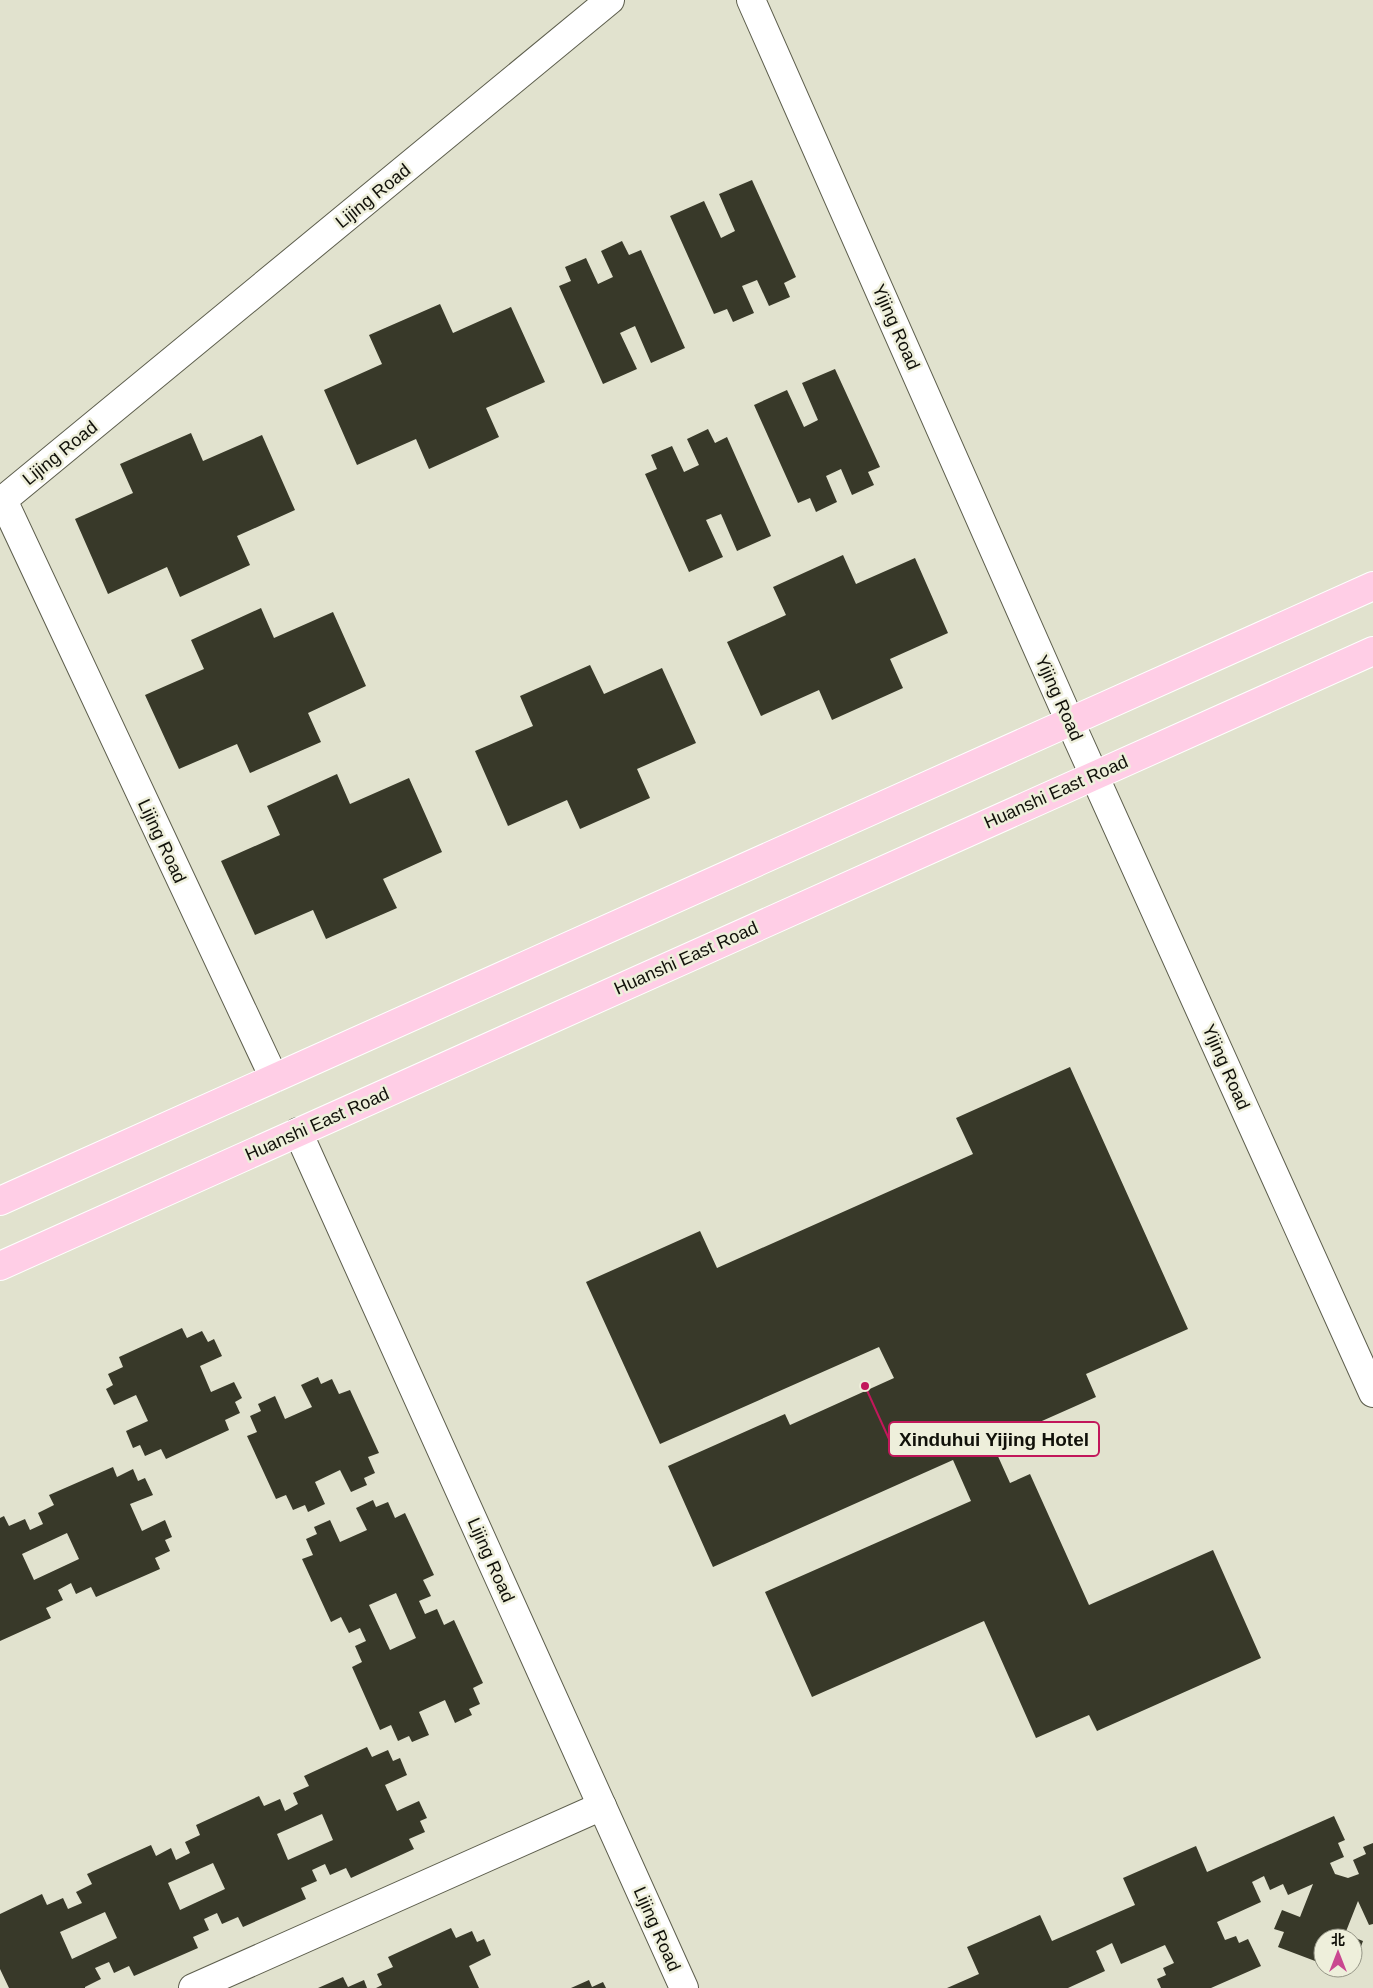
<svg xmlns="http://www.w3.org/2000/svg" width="1373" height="1988" font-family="Helvetica,'Noto Sans SC',sans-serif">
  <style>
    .building { fill: #383929; fill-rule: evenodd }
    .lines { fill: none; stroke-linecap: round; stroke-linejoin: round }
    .minor-casing { stroke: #5d5e4d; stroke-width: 30 }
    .major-casing { stroke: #fff; stroke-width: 30 }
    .minor { stroke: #fff; stroke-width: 28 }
    .major { stroke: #ffcee6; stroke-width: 28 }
    .labels { text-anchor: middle; stroke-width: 5; stroke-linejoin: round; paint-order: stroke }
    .street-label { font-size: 18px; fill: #11110a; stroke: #eeefdb }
    .leader { fill: none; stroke: #c2185b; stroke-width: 2 }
    .callout-dot { fill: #c2185b; stroke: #eeefdb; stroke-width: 2 }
    .callout { fill: #eeefdb; stroke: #c2185b; stroke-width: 2 }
    .callout-label { font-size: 19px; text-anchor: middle; font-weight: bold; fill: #11110a }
  </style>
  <rect width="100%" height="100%" fill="#e1e2ce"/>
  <g class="building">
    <polygon points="752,180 796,277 784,283 790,297 769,306 757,280 742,286 754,313 733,322 727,309 714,314 670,216 704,201 721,238 735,231 719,194"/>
    <polygon points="622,241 629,255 641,250 685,348 651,363 635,326 620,333 637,369 603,384 559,286 571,281 565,267 586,258 598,284 613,277 601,251"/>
    <polygon points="440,304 453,333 511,307 545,382 486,408 499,437 429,469 416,439 357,465 324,390 382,364 369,335"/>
    <polygon points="835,369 880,467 868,472 874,485 852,495 841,469 826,476 837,502 816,512 810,498 798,503 754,405 787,390 804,427 818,420 802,383"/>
    <polygon points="708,429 715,443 727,437 771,536 737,551 721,514 706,520 723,557 689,572 645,474 657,469 651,455 672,446 684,472 699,465 687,439"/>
    <polygon points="191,433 203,461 262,435 295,510 237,536 250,565 180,597 167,567 108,594 75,519 133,493 120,464"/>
    <polygon points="843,555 856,584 915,558 948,633 890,659 903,688 832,720 819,690 761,716 727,642 786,615 773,587"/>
    <polygon points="261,608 274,638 333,612 366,686 308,713 321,742 250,773 237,744 179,769 145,695 204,669 191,640"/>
    <polygon points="590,665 604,694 662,668 696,743 637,769 650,798 580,829 567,800 508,826 475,751 533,726 520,696"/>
    <polygon points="337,774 350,804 409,778 442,852 383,879 397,908 326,939 313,910 255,935 221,861 280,835 267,806"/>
    <polygon points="1070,1067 1188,1329 1086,1374 1096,1397 992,1443 1010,1483 1030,1474 1089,1605 1213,1550 1261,1658 1097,1731 1089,1715 1036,1738 984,1621 812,1697 765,1592 971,1501 953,1460 713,1567 668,1466 785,1414 790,1425 894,1378 879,1347 660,1444 586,1282 700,1231 717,1268 973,1154 956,1118"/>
    <polygon points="182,1328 187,1338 202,1331 208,1342 214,1339 222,1356 200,1366 211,1392 234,1382 242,1398 235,1402 240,1413 225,1420 229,1430 166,1459 161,1449 145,1456 140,1445 133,1448 126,1431 148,1421 136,1395 114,1405 106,1389 113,1385 108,1374 123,1367 119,1357"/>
    <polygon points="318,1377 321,1384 332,1379 339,1394 350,1390 379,1453 368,1457 375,1473 364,1478 367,1485 351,1492 340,1470 315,1482 325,1504 308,1512 305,1505 293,1510 286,1495 276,1499 247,1436 257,1432 250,1416 261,1411 258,1404 275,1396 285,1419 312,1407 301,1385"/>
    <path d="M 113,1467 L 117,1477 L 133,1469 L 138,1481 L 145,1478 L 153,1495 L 130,1504 L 142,1531 L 165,1520 L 172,1537 L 165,1540 L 170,1551 L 155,1558 L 160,1569 L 96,1597 L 91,1587 L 76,1594 L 71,1583 L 58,1590 L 63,1600 L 46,1608 L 51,1618 L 0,1641 L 0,1518 L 4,1516 L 9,1526 L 25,1519 L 30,1530 L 43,1524 L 38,1513 L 54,1505 L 49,1495 ZM 67,1533 L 79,1559 L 34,1580 L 22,1554 Z"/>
    <path d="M 373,1500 L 376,1507 L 388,1502 L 395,1518 L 405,1513 L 434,1575 L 423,1580 L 431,1596 L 419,1601 L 425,1614 L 437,1609 L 444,1625 L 454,1620 L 483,1683 L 473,1688 L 480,1704 L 469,1709 L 472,1715 L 455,1723 L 445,1700 L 419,1712 L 429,1735 L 412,1742 L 409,1736 L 398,1741 L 391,1725 L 380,1730 L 352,1667 L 362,1662 L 355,1646 L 366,1641 L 360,1628 L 349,1633 L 341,1617 L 331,1622 L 302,1559 L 313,1555 L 306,1539 L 317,1534 L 314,1527 L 330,1520 L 340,1542 L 367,1530 L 356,1508 ZM 396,1593 L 416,1638 L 390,1650 L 369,1605 Z"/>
    <path d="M 367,1747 L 372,1757 L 388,1750 L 393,1761 L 400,1758 L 407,1775 L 385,1785 L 397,1811 L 419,1801 L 427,1818 L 420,1821 L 425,1832 L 409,1839 L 414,1849 L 351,1878 L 346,1868 L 330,1875 L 325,1864 L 312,1870 L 317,1881 L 301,1888 L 306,1899 L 243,1927 L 238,1917 L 222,1924 L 217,1913 L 204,1919 L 209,1930 L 193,1937 L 198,1948 L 134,1976 L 129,1966 L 114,1973 L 109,1962 L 95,1968 L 101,1979 L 85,1987 L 85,1988 L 9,1988 L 0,1969 L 0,1914 L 42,1894 L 47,1905 L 63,1898 L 68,1909 L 82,1903 L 76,1892 L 92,1884 L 87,1874 L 151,1845 L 156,1856 L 171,1848 L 176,1860 L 190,1853 L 185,1842 L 200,1835 L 196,1825 L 259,1796 L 264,1806 L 280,1799 L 285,1811 L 298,1804 L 293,1793 L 309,1786 L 304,1776 ZM 322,1814 L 333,1840 L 288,1860 L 277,1834 ZM 213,1863 L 225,1889 L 180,1910 L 168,1883 ZM 105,1912 L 117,1938 L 72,1959 L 60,1932 Z"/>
    <polygon points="1334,1816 1345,1840 1338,1843 1344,1857 1330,1863 1335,1874 1348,1878 1359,1874 1353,1860 1366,1854 1363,1847 1373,1843 1373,1924 1369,1925 1358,1901 1345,1934 1363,1941 1356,1960 1353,1959 1353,1938 1323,1938 1323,1964 1278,1947 1284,1932 1274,1929 1282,1910 1300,1917 1313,1884 1288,1895 1283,1884 1270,1890 1264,1876 1252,1882 1261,1902 1217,1922 1225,1940 1236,1936 1239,1943 1248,1939 1261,1966 1211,1988 1161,1988 1157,1979 1166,1975 1163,1968 1174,1963 1165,1945 1121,1964 1112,1943 1096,1951 1105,1971 1068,1988 947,1988 979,1974 967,1947 1040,1915 1052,1941 1135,1905 1123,1878 1196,1846 1207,1872"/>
    <polygon points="451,1928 456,1938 472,1931 477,1942 484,1939 491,1955 469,1966 479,1988 376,1988 382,1985 377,1974 393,1967 388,1957"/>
    <polygon points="343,1977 348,1987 364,1980 367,1988 318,1988"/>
    <polygon points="589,1980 592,1987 603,1982 606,1988 571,1988"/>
  </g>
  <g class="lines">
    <defs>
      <g id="minor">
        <polyline points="751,0 1070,722 1373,1393"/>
        <polyline points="274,1078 3,500 610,0"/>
        <polyline points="298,1132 684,1988"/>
        <polyline points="193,1988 602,1806"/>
      </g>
      <g id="major">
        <polyline points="0,1201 1373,586"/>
        <polyline points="0,1266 1373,651"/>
      </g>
    </defs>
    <use href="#minor" class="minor-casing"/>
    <use href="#major" class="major-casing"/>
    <use href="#minor" class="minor"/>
    <use href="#major" class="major"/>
  </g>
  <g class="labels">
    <g class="street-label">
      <text transform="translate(373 196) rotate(-39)" y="6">Lijing Road</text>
      <text transform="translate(896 327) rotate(66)" y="6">Yijing Road</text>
      <text transform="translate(60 453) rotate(-39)" y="6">Lijing Road</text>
      <text transform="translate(1059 698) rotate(66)" y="6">Yijing Road</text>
      <text transform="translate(1056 792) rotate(-24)" y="6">Huanshi East Road</text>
      <text transform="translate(162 841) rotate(65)" y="6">Lijing Road</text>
      <text transform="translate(686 958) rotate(-24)" y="6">Huanshi East Road</text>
      <text transform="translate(1226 1067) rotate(66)" y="6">Yijing Road</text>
      <text transform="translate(317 1124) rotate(-24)" y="6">Huanshi East Road</text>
      <text transform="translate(491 1560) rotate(66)" y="6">Lijing Road</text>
      <text transform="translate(657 1929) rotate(66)" y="6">Lijing Road</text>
    </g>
  </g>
  <path class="leader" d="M865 1386L889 1439"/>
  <circle class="callout-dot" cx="865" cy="1386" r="5"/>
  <rect class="callout" x="889" y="1422" width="210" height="34" rx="5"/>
  <g class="callout-label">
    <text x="994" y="1446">Xinduhui Yijing Hotel</text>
  </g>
  <g transform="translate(1338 1953)"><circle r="24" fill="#eeefdb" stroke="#969687"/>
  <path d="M0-4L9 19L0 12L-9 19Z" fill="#c94790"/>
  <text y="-8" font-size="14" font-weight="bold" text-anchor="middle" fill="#11110a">北</text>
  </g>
</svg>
